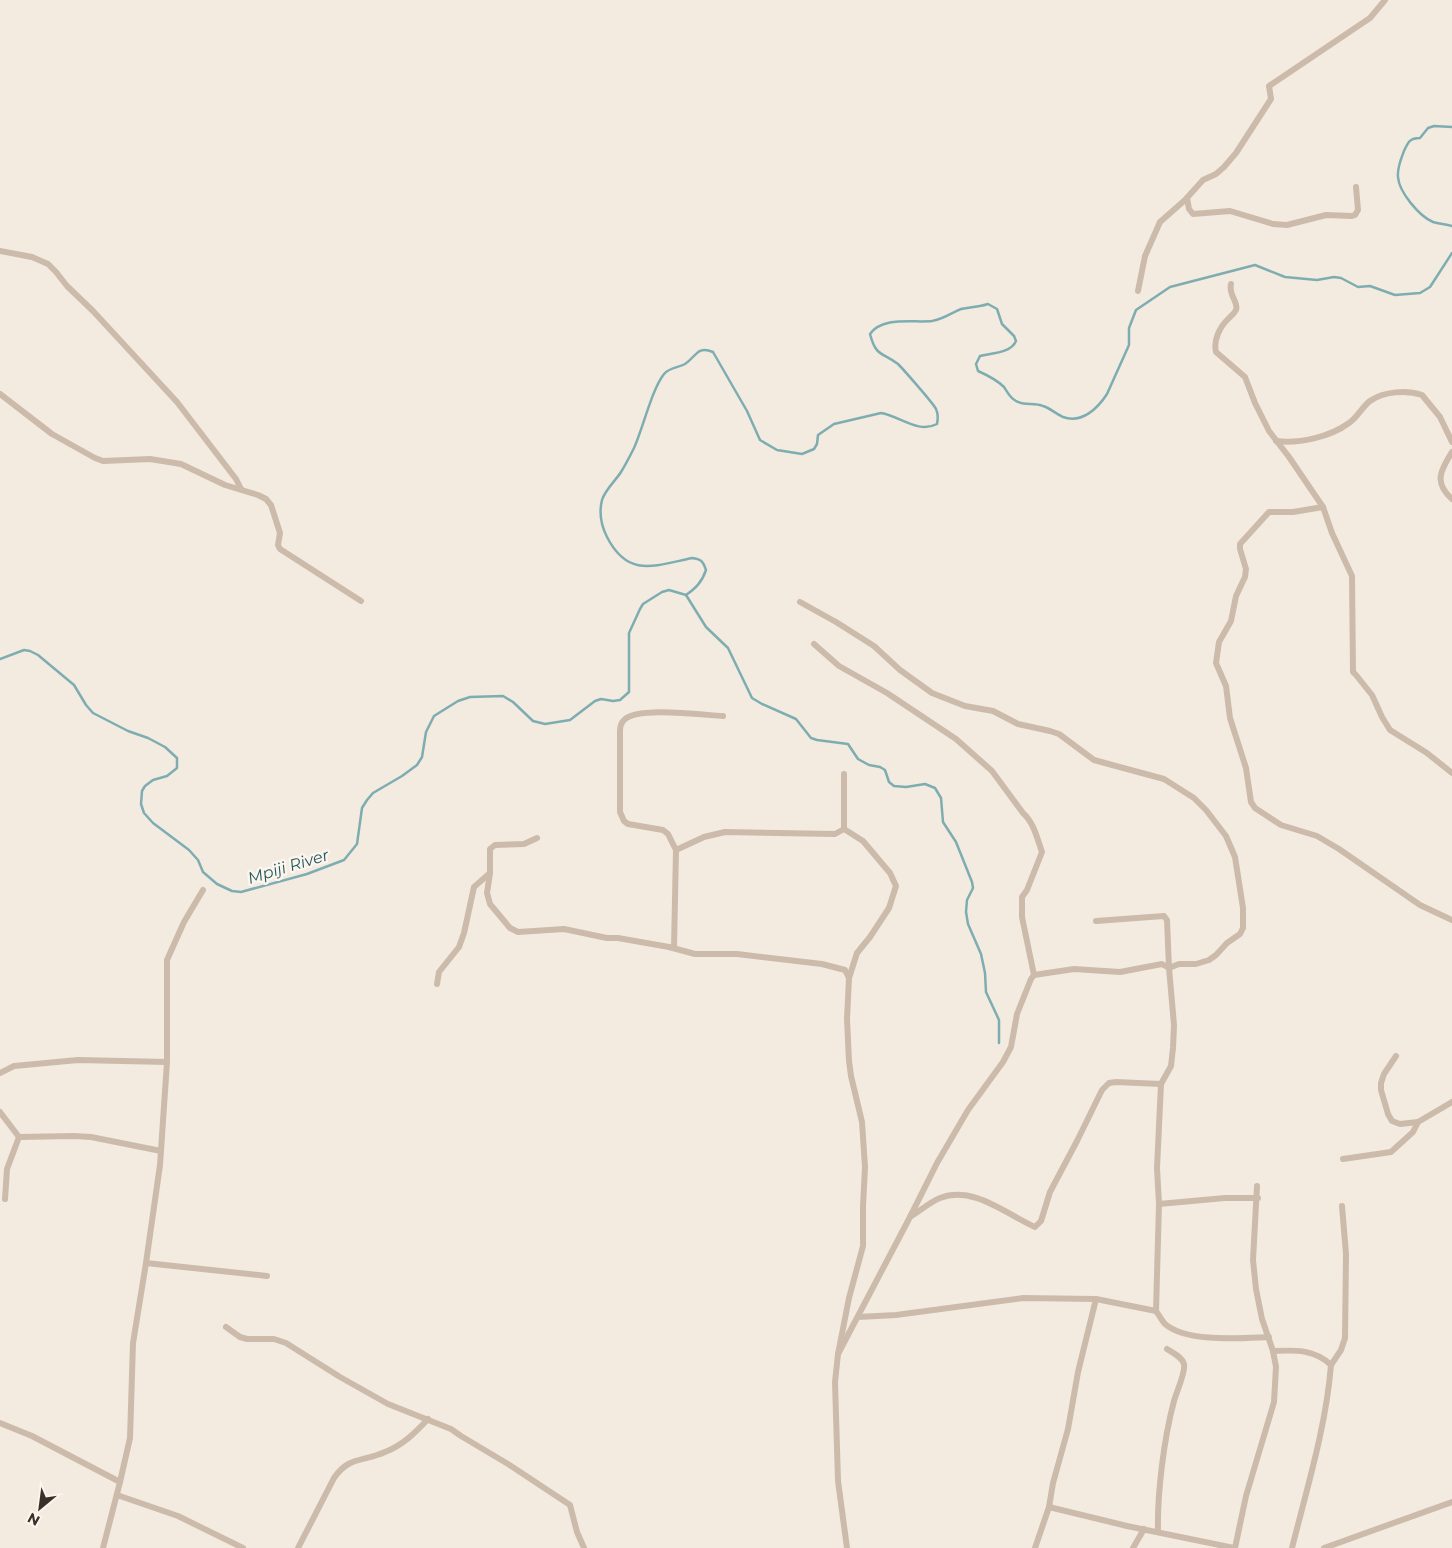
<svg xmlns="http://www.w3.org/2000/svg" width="1452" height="1548" font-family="Montserrat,sans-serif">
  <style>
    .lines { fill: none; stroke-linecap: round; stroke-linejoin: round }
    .stream { stroke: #7eadb1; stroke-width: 2.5 }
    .minor { stroke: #ccbbab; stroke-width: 6 }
    .labels { text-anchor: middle; stroke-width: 5; stroke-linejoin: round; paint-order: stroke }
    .water-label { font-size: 16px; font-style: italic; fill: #1f565c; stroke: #fbf5ed }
  </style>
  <rect width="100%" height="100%" fill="#f3ebe0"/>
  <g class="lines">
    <g class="stream">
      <path d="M 1452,127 L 1434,126 L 1428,128 L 1420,138 C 1410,138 1408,142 1404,151 C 1401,159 1397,168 1398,177 C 1399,192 1419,216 1433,222 C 1439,224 1446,224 1452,226"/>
      <path d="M 686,595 C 696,588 702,582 706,570 C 703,561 701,559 692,558 C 654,566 628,578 607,537 C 601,525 599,512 602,500 C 605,490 616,480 621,472 C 626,464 630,456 634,448 C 643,428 652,389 664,374 C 670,367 678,368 685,364 C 696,357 697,345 713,352 L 747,411 L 760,440 L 777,450 L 802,454 L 814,449 L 817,444 L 818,435 L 834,424 L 881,413 C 900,416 918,434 937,424 C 938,419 938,413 936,409 C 933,403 903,369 898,364 C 882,352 876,357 870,334 C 883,316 913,323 932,321 C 944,319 951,313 961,309 C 970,307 979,307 988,304 L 997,309 L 1002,324 L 1014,336 L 1016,341 C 1011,353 992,353 980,356 L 976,364 L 978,371 C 987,375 997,380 1004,387 C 1008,393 1010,398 1016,401 C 1024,406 1035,402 1043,406 C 1050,408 1056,414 1063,417 C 1082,424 1098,408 1107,394 L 1129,345 L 1129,328 L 1136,310 L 1170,287 L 1255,265 L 1285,277 L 1317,280 L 1334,277 L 1341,278 L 1358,287 L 1370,286 L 1395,295 L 1420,293 L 1430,287 L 1452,253"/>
      <polyline points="686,595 706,627 728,648 752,698 762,704 796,719 811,738 817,740 848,744 858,759 869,765 880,767 885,770 889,782 894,786 906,787 925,784 935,788 941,798 943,822 956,842 972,882 973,888 967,900 966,912 968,924 981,954 985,973 986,992 999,1020 999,1043"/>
      <polyline points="0,659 24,650 30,651 38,655 74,685 86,705 93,713 128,731 148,738 165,747 177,758 177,768 167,776 153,780 145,786 142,791 141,804 144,813 153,823 189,850 198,860 203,872 217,884 232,891 241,892 307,874 344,860 357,844 362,808 367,800 373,793 402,776 417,765 422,757 426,732 434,716 458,701 470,697 503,696 513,702 533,721 545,724 570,720 595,701 601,699 613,701 620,700 629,692 629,633 640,609 643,604 662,592 669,590 686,595"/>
    </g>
    <g class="minor">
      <polyline points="1187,198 1189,209 1193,214 1230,211 1273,224 1287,225 1326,215 1352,216 1355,215 1358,210 1356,187"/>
      <polyline points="0,251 32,257 48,264 56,272 67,286 93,311 177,402 236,479 241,489"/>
      <path d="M 1231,284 C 1228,295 1239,302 1236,310 C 1234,314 1231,316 1228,319 C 1220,327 1213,340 1216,352 L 1245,377 L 1255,403 L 1269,431 L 1289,457 L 1323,507 L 1332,533 L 1352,576 L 1353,672 L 1356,675 L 1372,695 L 1382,717 L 1390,730 L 1427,753 L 1452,773"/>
      <polyline points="1138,291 1145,256 1160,222 1185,200 1203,180 1216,174 1224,167 1236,153 1271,99 1269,86 1370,18 1385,0"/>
      <polyline points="0,394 52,434 95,458 103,461 150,459 181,464 225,485 258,495 266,499 271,505 280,533 278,545 280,549 361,601"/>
      <path d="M 1276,441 C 1299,444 1330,437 1349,423 C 1358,417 1362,407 1370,401 C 1384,391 1407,390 1422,395 L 1440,417 L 1452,442"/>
      <path d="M 1452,452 C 1441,470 1433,482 1452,499"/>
      <polyline points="1323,507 1293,512 1269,512 1240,544 1240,549 1246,569 1245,577 1236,596 1231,621 1219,642 1216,663 1226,686 1230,718 1246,768 1251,802 1255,808 1281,825 1317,836 1339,849 1420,905 1452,920"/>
      <polyline points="800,602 836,622 874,646 900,670 932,693 965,706 993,711 1018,724 1050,731 1059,734 1094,760 1164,779 1194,798 1206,810 1226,836 1235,857 1243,908 1243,928 1240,934 1227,943 1216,955 1209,960 1196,964 1179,964 1169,968 1167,920 1164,916 1096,921"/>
      <path d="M 814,644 L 839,666 L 887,693 L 956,739 L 992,771 L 1023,813 C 1034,823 1037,838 1042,852 L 1027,890 L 1022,897 L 1022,917 L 1034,975"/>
      <polyline points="844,774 844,829 863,841 890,873 896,886 889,908 870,937 857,953 849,978"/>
      <polyline points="676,850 704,837 725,832 835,834 844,829"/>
      <polyline points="490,873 487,893 490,904 510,928 518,932 564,929 607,938 618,938 669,947 695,954 737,954 822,964 845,970 849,978 847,1019 849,1061 851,1076 862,1122 865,1167 863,1206 863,1246 849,1298 838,1354 835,1382 838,1481 847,1548"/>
      <path d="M 674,948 L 676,850 L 668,834 L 663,830 L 628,824 L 624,821 L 620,812 L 620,731 C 620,728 621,723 624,720 C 637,706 703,715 723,716"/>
      <polyline points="437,984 439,972 459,947 464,933 474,887 490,873 490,849 495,845 524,844 537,838"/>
      <polyline points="1396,1056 1384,1074 1381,1083 1381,1090 1388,1114 1392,1121 1400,1124 1418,1122 1452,1102"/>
      <polyline points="0,1073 14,1066 78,1060 167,1062"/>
      <polyline points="0,1112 19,1137 7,1169 5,1199"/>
      <polyline points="19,1137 74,1136 91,1137 161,1151"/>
      <polyline points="1343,1159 1391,1152 1413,1132 1418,1122"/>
      <polyline points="1159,1204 1225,1198 1258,1198"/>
      <path d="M 910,1217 C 920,1211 930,1202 940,1198 C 973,1185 1006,1214 1035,1227 L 1041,1221 L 1050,1192 L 1077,1141 L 1102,1090 L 1109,1083 L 1116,1082 L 1161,1084"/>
      <polyline points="146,1263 267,1276"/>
      <polyline points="858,1317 896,1315 1023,1298 1096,1299 1156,1311"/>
      <polyline points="226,1327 240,1337 247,1339 274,1339 286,1343 340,1377 388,1404 451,1429 461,1436 508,1464 570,1505 577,1532 584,1548"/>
      <path d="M 1273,1351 C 1295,1350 1314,1349 1331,1365 C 1326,1427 1307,1488 1292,1548"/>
      <path d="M 838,1354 L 910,1217 L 937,1163 L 968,1110 L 1003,1062 L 1011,1047 L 1017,1014 L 1031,979 L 1034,975 L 1074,969 L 1120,972 L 1162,964 L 1169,968 L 1174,1025 L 1173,1048 L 1171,1066 L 1161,1084 L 1157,1168 L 1159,1204 L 1156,1311 C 1159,1315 1162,1321 1165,1324 C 1187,1343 1242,1338 1269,1337"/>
      <polyline points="1331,1365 1341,1350 1345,1338 1346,1254 1342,1206"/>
      <polyline points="0,1423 32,1436 120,1482"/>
      <polyline points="117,1495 178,1516 243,1548"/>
      <polyline points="1049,1507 1127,1526 1234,1548"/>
      <path d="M 1158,1532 C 1157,1494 1164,1438 1174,1401 C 1176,1393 1186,1372 1184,1364 C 1182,1357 1173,1353 1167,1349"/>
      <polyline points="103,1548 120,1482 130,1438 133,1343 146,1263 160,1165 167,1062 167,960 184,922 203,890"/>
      <path d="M 298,1548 L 334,1478 C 349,1456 363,1462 385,1452 C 403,1445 415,1433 428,1419"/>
      <polyline points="1035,1548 1049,1507 1053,1483 1068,1429 1078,1372 1096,1299"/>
      <polyline points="1133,1548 1144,1529"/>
      <polyline points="1235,1548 1246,1496 1274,1402 1276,1367 1273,1351 1262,1319 1256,1289 1253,1260 1257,1186"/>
      <polyline points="1324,1548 1452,1502"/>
    </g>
  </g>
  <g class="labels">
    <g class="water-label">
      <text transform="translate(288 866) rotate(-17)" y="6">Mpiji River</text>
    </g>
  </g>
  <g transform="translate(40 1508) rotate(209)" stroke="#fbf5ed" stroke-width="4" paint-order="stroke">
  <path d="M0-4L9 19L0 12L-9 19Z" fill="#3a302a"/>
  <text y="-8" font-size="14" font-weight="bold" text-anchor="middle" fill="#3a302a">N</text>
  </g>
</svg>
